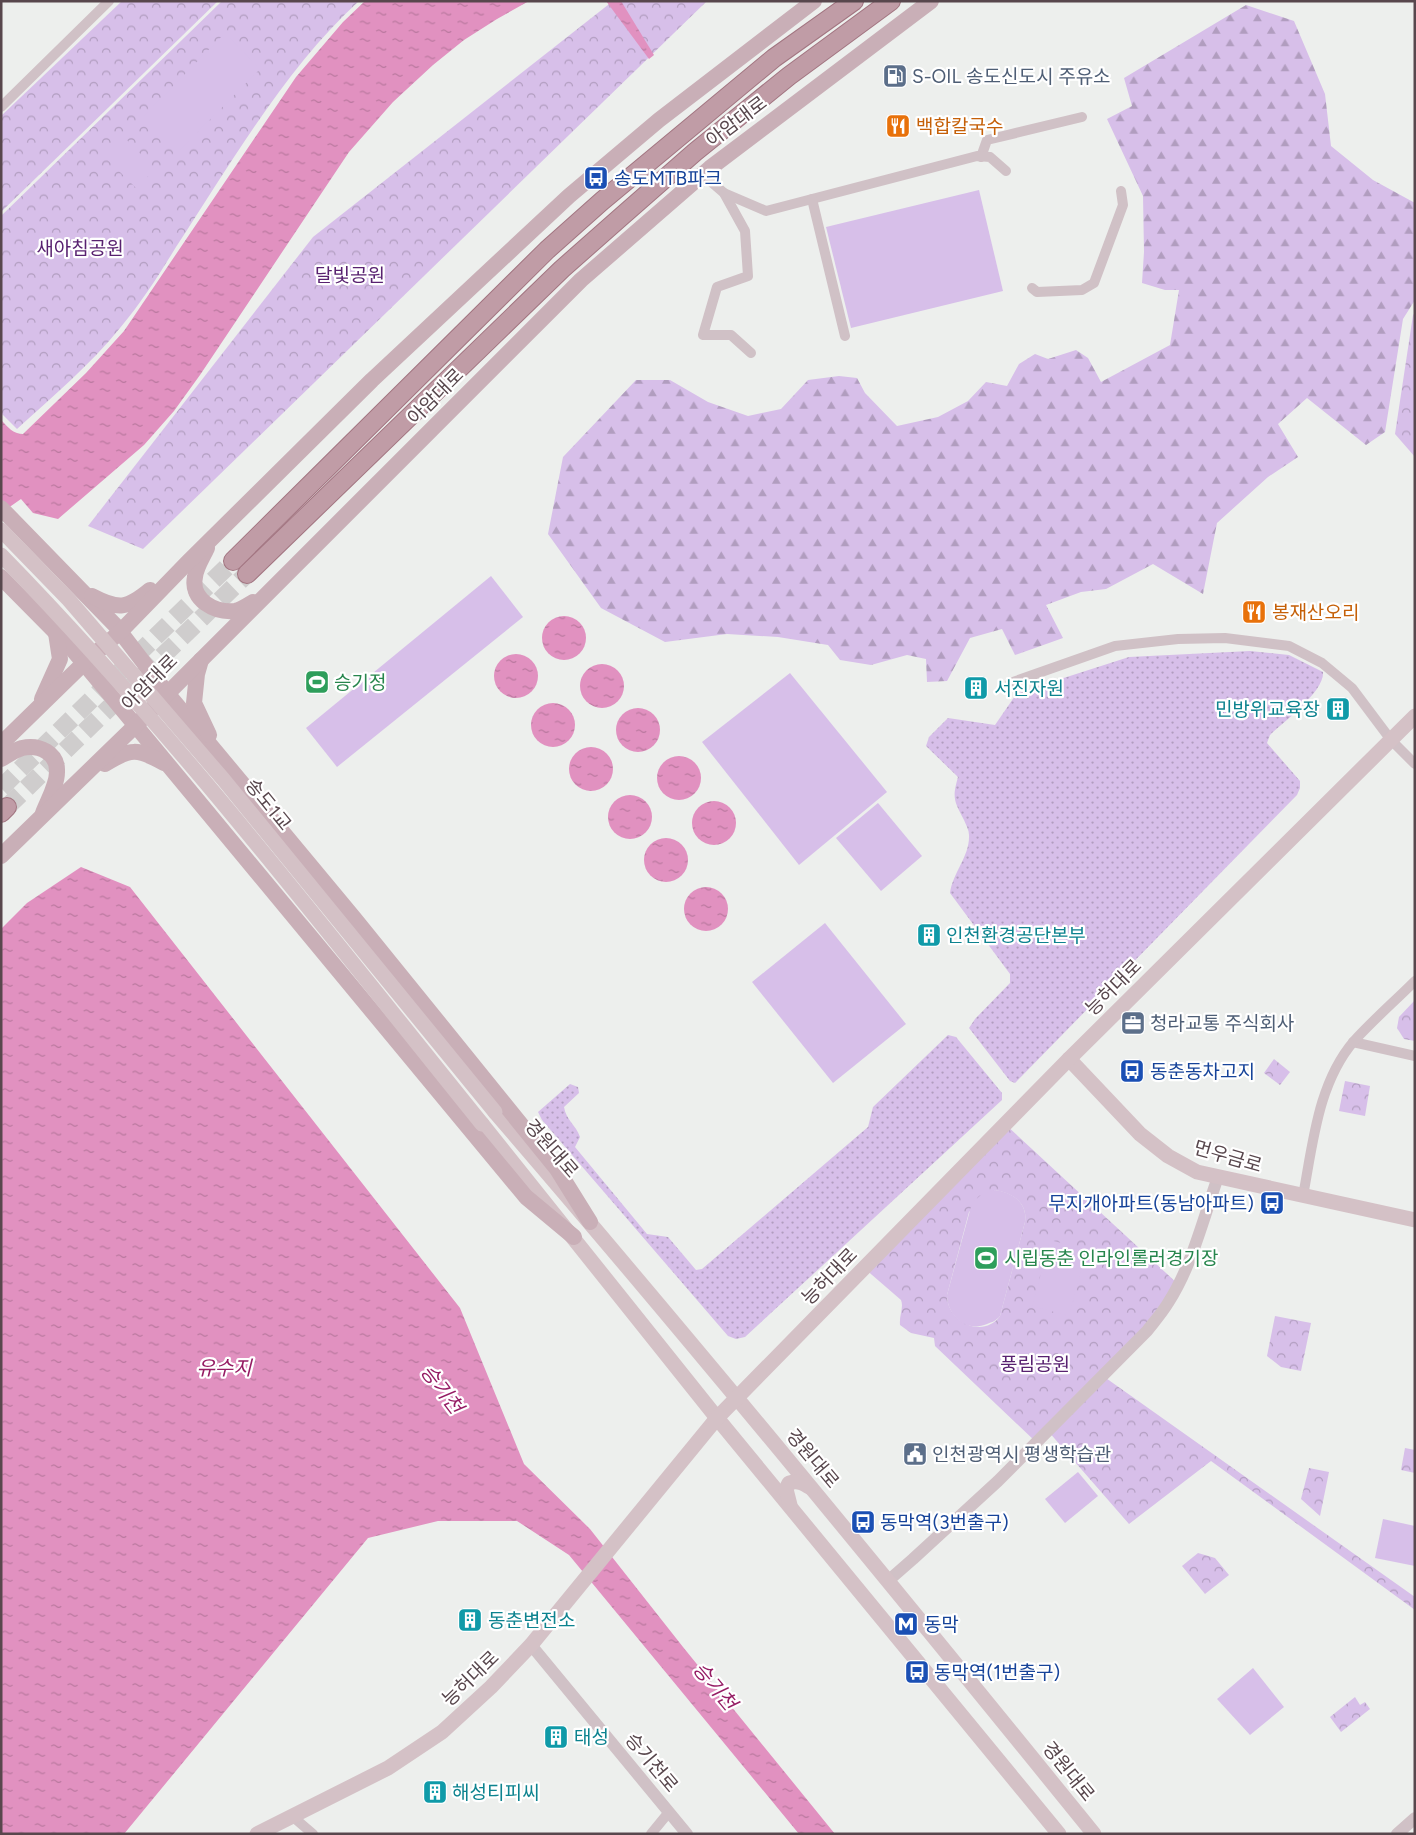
<svg xmlns="http://www.w3.org/2000/svg" width="1416" height="1835" font-family="Figtree,'Noto Sans KR',sans-serif">
  <style>
    .grass { fill: url(#grass-dots) }
    .forest { fill: url(#forest-firs) }
    .park { fill: url(#park-crowns); fill-rule: evenodd }
    .pitch { fill: #d7bfe9 }
    .water { fill: url(#water-ripples) }
    .lines { fill: none; stroke-linecap: round; stroke-linejoin: round }
    .trunk-tunnel { stroke: #cfcdcd; stroke-width: 18; stroke-dasharray: 18 9; stroke-linecap: butt }
    .trunk-casing { stroke: #a27581; stroke-width: 20 }
    .minor { stroke: #d0c1c6; stroke-width: 10 }
    .tertiary { stroke: #d0c1c6; stroke-width: 12 }
    .secondary { stroke: #d4c1c6; stroke-width: 15 }
    .primary { stroke: #c9afb7; stroke-width: 16 }
    .trunk { stroke: #c09ca6; stroke-width: 18 }
    .secondary-bridge { stroke: #d4c1c6; stroke-width: 15 }
    .labels { text-anchor: middle; stroke-width: 4.5; stroke-linejoin: round; paint-order: stroke }
    .service-label { font-size: 19px; fill: #4e5e75; stroke: #fff; text-anchor: start }
    .street-label { font-size: 19px; fill: #58474d; stroke: #fff }
    .food-label { font-size: 19px; fill: #c56008; stroke: #fff; text-anchor: start }
    .transit-label { font-size: 19px; fill: #164399; stroke: #fff; text-anchor: start }
    .park-label { font-size: 19px; fill: #582170; stroke: #fff }
    .leisure-label { font-size: 19px; fill: #27864d; stroke: #fff; text-anchor: start }
    .culture-label { font-size: 19px; fill: #0d838f; stroke: #fff; text-anchor: start }
    .water-label { font-size: 20px; font-style: italic; fill: #951c64; stroke: #fff }
  </style>
  <defs>
    <pattern id="grass-dots" width="8" height="8" patternUnits="userSpaceOnUse" patternTransform="scale(1.25)"><rect width="8" height="8" fill="#d7bfe9"/><path d="M2 2h.1M6 6h.1" fill="none" stroke="#b19dbf" stroke-width="1.8" stroke-linecap="round"/></pattern>
    <pattern id="forest-firs" width="22" height="20" patternUnits="userSpaceOnUse" patternTransform="scale(1.25)"><rect width="22" height="20" fill="#d7bfe9"/><path d="M5 1l3.5 6h-7zM16 11l3.5 6h-7z" fill="#b19dbf"/></pattern>
    <pattern id="park-crowns" width="20" height="18" patternUnits="userSpaceOnUse" patternTransform="scale(1.25)"><rect width="20" height="18" fill="#d7bfe9"/><path d="M2 6a3 3 0 1 1 6 0M12 15a3 3 0 1 1 6 0" fill="none" stroke="#b19dbf"/></pattern>
    <pattern id="water-ripples" width="26" height="14" patternUnits="userSpaceOnUse" patternTransform="scale(1.25)"><rect width="26" height="14" fill="#e191c0"/><path d="M2 4q2-2 4 0t4 0M15 11q2-2 4 0t4 0" fill="none" stroke="#b9789e"/></pattern>
  </defs>
  <rect width="100%" height="100%" fill="#edefed"/>
  <g class="grass">
    <path d="M 1250,651 L 1289,655 L 1323,672 C 1325,691 1284,722 1270,735 L 1267,743 L 1300,781 L 1300,788 L 1297,795 L 1015,1083 L 1010,1081 L 969,1028 L 975,1019 L 1010,983 L 1010,974 L 950,893 C 953,872 970,856 969,835 C 969,830 966,825 964,820 C 954,801 952,798 958,777 L 926,746 L 929,737 L 948,718 L 995,725 L 1017,693 L 1129,657 Z"/>
    <path d="M 948,1035 L 956,1037 L 1002,1093 L 1002,1100 L 745,1337 L 736,1339 L 728,1336 L 542,1120 L 538,1112 L 570,1084 L 578,1087 L 579,1093 L 564,1107 C 566,1120 576,1125 580,1137 L 575,1147 L 647,1234 L 668,1237 L 696,1270 L 702,1269 L 868,1127 L 873,1107 Z"/>
  </g>
  <polygon class="forest" points="1246,5 1294,21 1325,94 1331,146 1373,180 1415,203 1415,300 1403,319 1385,432 1366,445 1307,398 1278,424 1298,457 1268,477 1217,523 1203,594 1153,564 1106,589 1081,592 1046,605 1063,638 1015,655 1002,629 970,638 947,681 927,682 926,659 907,655 871,665 840,660 828,645 778,637 727,634 665,642 601,608 548,534 563,457 636,380 670,380 708,402 748,416 781,409 808,380 839,376 857,378 865,393 897,426 938,417 968,401 986,382 1007,386 1019,364 1035,354 1048,359 1076,350 1088,358 1101,382 1170,345 1179,290 1165,290 1142,283 1144,252 1143,196 1107,119 1132,106 1124,78"/>
  <g class="park">
    <polygon points="122,1 218,1 1,212 1,116"/>
    <path d="M 222,1 L 359,1 C 286,67 230,165 176,247 C 159,275 141,303 120,328 C 90,365 52,397 17,429 L 1,413 L 1,216 Z"/>
    <polygon points="613,1 707,1 143,549 88,526 313,237"/>
    <polygon points="1415,313 1415,457 1395,434 1413,315"/>
    <polygon points="1415,1000 1415,1041 1404,1039 1397,1028 1399,1017"/>
    <polygon points="1274,1059 1290,1072 1280,1085 1264,1073"/>
    <polygon points="1345,1081 1370,1086 1365,1116 1339,1111"/>
    <path d="M 1005,1124 L 1179,1285 L 1103,1376 L 1415,1597 L 1415,1610 L 1211,1461 L 1129,1524 L 1048,1431 L 1036,1442 L 935,1346 L 934,1338 L 911,1333 L 900,1325 C 899,1315 904,1308 901,1300 L 864,1268 ZM 995,1190 C 1012,1193 1028,1202 1025,1222 L 1000,1316 C 984,1339 947,1323 947,1295 L 969,1212 Z"/>
    <polygon points="1275,1316 1311,1323 1301,1371 1281,1367 1267,1356"/>
    <polygon points="1405,1448 1415,1450 1415,1473 1401,1470"/>
    <polygon points="1309,1468 1329,1472 1320,1516 1301,1499"/>
    <polygon points="1198,1553 1215,1558 1229,1575 1205,1594 1182,1566"/>
    <polygon points="1355,1697 1360,1705 1365,1702 1370,1709 1341,1732 1330,1717"/>
  </g>
  <g class="pitch">
    <polygon points="225,33 260,69 177,153 142,118"/>
    <polygon points="124,137 155,169 136,188 104,156"/>
    <polygon points="979,190 1003,291 851,328 826,227"/>
    <polygon points="491,576 523,617 337,767 306,728"/>
    <polygon points="790,673 887,792 799,865 702,742"/>
    <polygon points="878,803 922,856 881,891 836,838"/>
    <polygon points="825,923 906,1024 833,1083 752,982"/>
    <path d="M 995,1190 C 1012,1192 1028,1203 1025,1222 L 1000,1316 C 996,1321 992,1322 987,1324 C 966,1333 947,1315 947,1295 L 972,1203 L 982,1194 Z"/>
    <polygon points="1050,1240 1087,1250 1069,1316 1032,1306"/>
    <polygon points="1078,1472 1098,1496 1065,1523 1045,1499"/>
    <polygon points="1383,1519 1415,1526 1415,1566 1375,1558"/>
    <polygon points="1253,1668 1284,1707 1250,1735 1217,1699"/>
  </g>
  <g class="water">
    <path d="M 365,1 L 529,1 L 497,19 L 464,40 L 433,65 L 393,102 L 349,152 L 200,375 L 174,411 L 144,445 L 58,519 L 33,513 L 21,499 L 1,513 L 1,420 C 8,427 13,434 23,434 L 86,373 L 124,331 L 296,77 L 343,22 Z"/>
    <polygon points="606,1 621,1 654,55 649,59"/>
    <circle cx="564" cy="638" r="22"/>
    <circle cx="516" cy="676" r="22"/>
    <circle cx="602" cy="686" r="22"/>
    <circle cx="553" cy="725" r="22"/>
    <circle cx="638" cy="730" r="22"/>
    <circle cx="591" cy="769" r="22"/>
    <circle cx="679" cy="778" r="22"/>
    <circle cx="630" cy="817" r="22"/>
    <circle cx="714" cy="823" r="22"/>
    <circle cx="666" cy="860" r="22"/>
    <polygon points="81,867 130,887 460,1308 524,1464 590,1529 683,1647 835,1834 799,1834 569,1555 517,1521 438,1521 368,1538 124,1834 1,1834 1,929 27,903"/>
    <circle cx="706" cy="909" r="22"/>
  </g>
  <g class="lines">
    <g class="trunk-tunnel">
      <polyline points="1,788 233,561"/>
      <polyline points="7,807 247,574"/>
    </g>
    <defs>
      <g id="trunk">
        <polyline points="233,561 547,250 602,201 774,58 854,1"/>
        <polyline points="247,574 562,269 622,216 695,152 789,76 891,1"/>
        <polyline points="1,813 7,807"/>
      </g>
    </defs>
    <use href="#trunk" class="trunk-casing"/>
    <g class="minor">
      <polyline points="1,107 109,1"/>
      <polyline points="981,157 987,140 1082,117"/>
      <polyline points="702,174 724,193 745,231 748,276 717,287 703,335 731,335 751,353"/>
      <polyline points="724,193 766,211 977,156 990,157 1006,171"/>
      <polyline points="812,199 845,336"/>
      <polyline points="1032,288 1037,292 1082,290 1094,283 1123,205 1121,191"/>
      <polyline points="1010,683 1115,646 1178,639 1225,638 1289,646 1322,663 1352,688 1391,740 1415,764"/>
      <polyline points="1353,1042 1415,1056"/>
      <path d="M 1303,1196 C 1313,1143 1318,1083 1354,1041 C 1373,1020 1395,1001 1415,981"/>
      <polyline points="292,1816 313,1834"/>
      <polyline points="651,1834 669,1812"/>
    </g>
    <g class="tertiary">
      <path d="M 889,1580 L 913,1559 L 998,1481 L 1147,1331 C 1154,1322 1162,1313 1168,1303 C 1192,1266 1203,1219 1218,1177"/>
      <polyline points="531,1645 687,1834"/>
      <polyline points="1397,1834 1415,1818"/>
    </g>
    <g class="secondary">
      <polyline points="1069,1059 1140,1134 1168,1156 1197,1172 1415,1220"/>
      <path d="M 495,1112 C 699,1349 897,1591 1094,1834"/>
      <polyline points="482,1124 717,1418 1059,1834"/>
      <path d="M 790,1505 L 786,1489 L 789,1483 C 798,1480 803,1483 811,1488"/>
      <polyline points="257,1834 388,1768 442,1732 491,1687 531,1645 717,1418 1069,1059 1415,716"/>
    </g>
    <g class="primary">
      <polyline points="1,508 115,625 167,693 354,918 557,1169 590,1222"/>
      <path d="M 207,548 C 203,557 196,567 195,577 C 190,600 215,613 235,611 C 241,610 248,605 253,602"/>
      <polyline points="1,577 72,649 107,691 526,1197 574,1237"/>
      <path d="M 92,596 C 119,610 127,609 150,590"/>
      <polyline points="201,660 197,674 194,703 209,735"/>
      <polyline points="42,699 60,659 56,633"/>
      <polyline points="1,744 84,663 120,632 188,562 372,380 569,196 659,120 814,1"/>
      <path d="M 1,759 C 8,755 15,750 22,748 C 39,744 58,753 57,772 C 57,785 48,800 43,813"/>
      <path d="M 105,764 C 131,748 137,748 164,763"/>
      <polyline points="1,856 136,725 581,280 710,168 931,1"/>
    </g>
    <use href="#trunk" class="trunk"/>
    <g class="secondary-bridge">
      <polyline points="1,530 69,600 223,779 495,1112"/>
      <path d="M 1,555 C 175,733 326,931 482,1124"/>
    </g>
  </g>
  <defs>
    <symbol id="fuel-square" viewBox="-11 -11 22 22"><rect x="-9" y="-9" width="18" height="18" rx="4" fill="#5c6f8a" stroke="#fff"/><path d="M-5.5-6h7V0h2V4h1.3V-2.5L3-4.5l.8-.8L6-3V5H2.5V1h-1V6h-7ZM-4.2-4.7v3.2H.2V-4.7Z" fill="#fff"/></symbol>
    <symbol id="restaurant-square" viewBox="-11 -11 22 22"><rect x="-9" y="-9" width="18" height="18" rx="4" fill="#e8710a" stroke="#fff"/><path d="M-5-6h1v4h1v-4h1v4h1v-4h1v5L-1.5 .5V6h-2V.5L-5-1ZM5-6V6H3V1.5H1.5Q1.5-4 5-6Z" fill="#fff"/></symbol>
    <symbol id="bus-square" viewBox="-11 -11 22 22"><rect x="-9" y="-9" width="18" height="18" rx="4" fill="#1a4fb4" stroke="#fff"/><path d="M-5-6H5V4H4V6H2V4H-2V6H-4V4H-5ZM-3.5-4V0h7V-4ZM-3.5 1.2v1.5H-2V1.2ZM2 1.2v1.5H3.5V1.2Z" fill="#fff"/></symbol>
    <symbol id="stadium-square" viewBox="-11 -11 22 22"><rect x="-9" y="-9" width="18" height="18" rx="4" fill="#2e9e5b" stroke="#fff"/><path d="M0-5a6.5 5 0 1 0 0 10a6.5 5 0 1 0 0-10ZM-3.5-1.8h7v3.6h-7Z" fill="#fff"/></symbol>
    <symbol id="building-square" viewBox="-11 -11 22 22"><rect x="-9" y="-9" width="18" height="18" rx="4" fill="#0f9aa8" stroke="#fff"/><path d="M-4-6H4V6H1V3H-1V6H-4ZM-2.5-4.3h1.7v1.8h-1.7ZM.8-4.3h1.7v1.8H.8ZM-2.5-1h1.7V.8h-1.7ZM.8-1h1.7V.8H.8Z" fill="#fff"/></symbol>
    <symbol id="office-square" viewBox="-11 -11 22 22"><rect x="-9" y="-9" width="18" height="18" rx="4" fill="#5c6f8a" stroke="#fff"/><path d="M-6-3h4V-5.5h4V-3h4V5H-6ZM-1-4.5V-3h2v-1.5ZM-6 0V1H6V0Z" fill="#fff"/></symbol>
    <symbol id="civic-square" viewBox="-11 -11 22 22"><rect x="-9" y="-9" width="18" height="18" rx="4" fill="#5c6f8a" stroke="#fff"/><path d="M-.6-6.5H3V-4.5H.6V-3L4-1V1h2V6H-6V1h2V-1L-.6-3ZM-1.2 2.5V6h2.4V2.5Z" fill="#fff"/></symbol>
    <symbol id="metro-square" viewBox="-11 -11 22 22"><rect x="-9" y="-9" width="18" height="18" rx="4" fill="#1a4fb4" stroke="#fff"/><path d="M-5.5 5V-5H-3L0 0L3-5H5.5V5H3V-.5L0 4L-3-.5V5Z" fill="#fff"/></symbol>
  </defs>
  <g fill-rule="evenodd">
    <use href="#fuel-square" x="881" y="62" width="28" height="28"/>
    <use href="#restaurant-square" x="884" y="112" width="28" height="28"/>
    <use href="#bus-square" x="582" y="164" width="28" height="28"/>
    <use href="#restaurant-square" x="1240" y="598" width="28" height="28"/>
    <use href="#stadium-square" x="303" y="668" width="28" height="28"/>
    <use href="#building-square" x="962" y="674" width="28" height="28"/>
    <use href="#building-square" x="1324" y="695" width="28" height="28"/>
    <use href="#building-square" x="915" y="921" width="28" height="28"/>
    <use href="#office-square" x="1119" y="1009" width="28" height="28"/>
    <use href="#bus-square" x="1118" y="1057" width="28" height="28"/>
    <use href="#bus-square" x="1258" y="1189" width="28" height="28"/>
    <use href="#stadium-square" x="972" y="1244" width="28" height="28"/>
    <use href="#civic-square" x="901" y="1440" width="28" height="28"/>
    <use href="#bus-square" x="849" y="1508" width="28" height="28"/>
    <use href="#building-square" x="456" y="1606" width="28" height="28"/>
    <use href="#metro-square" x="892" y="1610" width="28" height="28"/>
    <use href="#bus-square" x="903" y="1658" width="28" height="28"/>
    <use href="#building-square" x="542" y="1723" width="28" height="28"/>
    <use href="#building-square" x="421" y="1778" width="28" height="28"/>
  </g>
  <g class="labels">
    <g class="service-label">
      <text x="912" y="83">S-OIL 송도신도시 주유소</text>
      <text x="1150" y="1030">청라교통 주식회사</text>
      <text x="932" y="1461">인천광역시 평생학습관</text>
    </g>
    <g class="street-label">
      <text transform="translate(736 121) rotate(-37)" y="7">아암대로</text>
      <text transform="translate(435 396) rotate(-45)" y="7">아암대로</text>
      <text transform="translate(149 682) rotate(-45)" y="7">아암대로</text>
      <text transform="translate(269 804) rotate(51)" y="7">송도1교</text>
      <text transform="translate(1113 987) rotate(-45)" y="7">능허대로</text>
      <text transform="translate(552 1148) rotate(49)" y="7">경원대로</text>
      <text transform="translate(1228 1156) rotate(16)" y="7">먼우금로</text>
      <text transform="translate(829 1276) rotate(-46)" y="7">능허대로</text>
      <text transform="translate(813 1458) rotate(50)" y="7">경원대로</text>
      <text transform="translate(470 1678) rotate(-44)" y="7">능허대로</text>
      <text transform="translate(652 1762) rotate(50)" y="7">승기천로</text>
      <text transform="translate(1069 1771) rotate(51)" y="7">경원대로</text>
    </g>
    <g class="food-label">
      <text x="916" y="133">백합칼국수</text>
      <text x="1272" y="619">봉재산오리</text>
    </g>
    <g class="transit-label">
      <text x="614" y="185">송도MTB파크</text>
      <text x="1150" y="1078">동춘동차고지</text>
      <text x="1254" y="1210" text-anchor="end">무지개아파트(동남아파트)</text>
      <text x="880" y="1529">동막역(3번출구)</text>
      <text x="924" y="1631">동막</text>
      <text x="934" y="1679">동막역(1번출구)</text>
    </g>
    <g class="park-label">
      <text x="80" y="255">새아침공원</text>
      <text x="350" y="282">달빛공원</text>
      <text x="1035" y="1371">풍림공원</text>
    </g>
    <g class="leisure-label">
      <text x="334" y="689">승기정</text>
      <text x="1004" y="1265">시립동춘 인라인롤러경기장</text>
    </g>
    <g class="culture-label">
      <text x="994" y="695">서진자원</text>
      <text x="1320" y="716" text-anchor="end">민방위교육장</text>
      <text x="946" y="942">인천환경공단본부</text>
      <text x="488" y="1627">동춘변전소</text>
      <text x="574" y="1744">태성</text>
      <text x="452" y="1799">해성티피씨</text>
    </g>
    <g class="water-label">
      <text x="224" y="1375">유수지</text>
      <text transform="translate(442 1389) rotate(53)" y="7">승기천</text>
      <text transform="translate(715 1686) rotate(50)" y="7">승기천</text>
    </g>
  </g>
  <rect width="1416" height="1835" fill="none" stroke="#58474d" stroke-width="5"/>
</svg>
